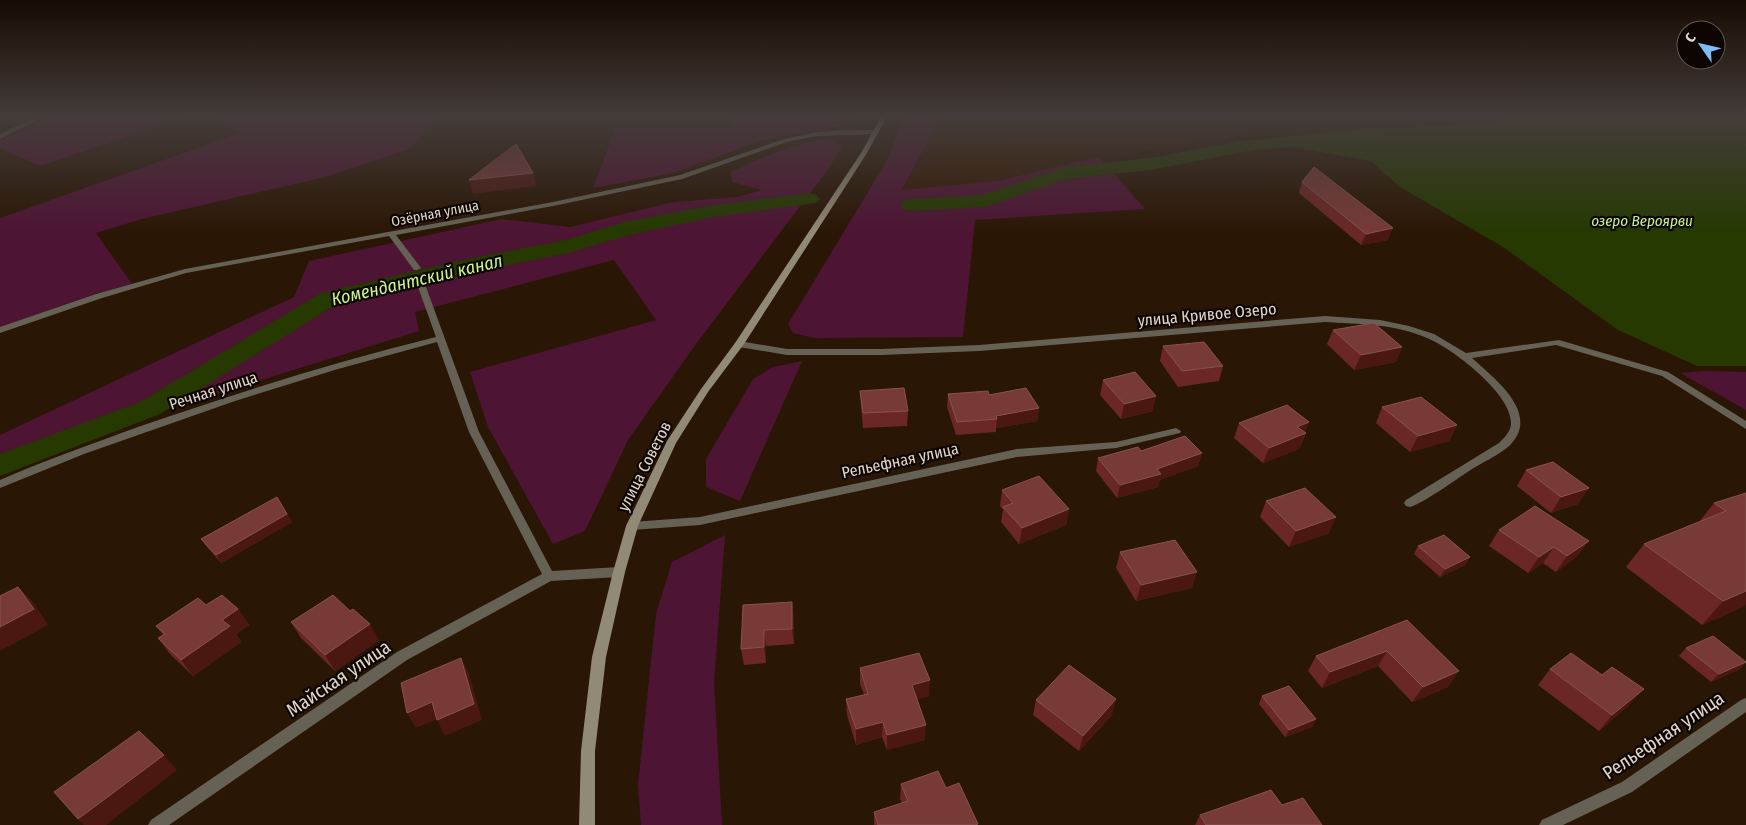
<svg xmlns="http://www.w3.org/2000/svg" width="1746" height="825" font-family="'Fira Sans Condensed',sans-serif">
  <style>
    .built { fill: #331902 }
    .green { fill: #4e1434 }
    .water { fill: #253901 }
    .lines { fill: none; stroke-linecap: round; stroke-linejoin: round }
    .canal { fill: #253901; fill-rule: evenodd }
    .street { fill: #656255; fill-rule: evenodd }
    .secondary { fill: #908a76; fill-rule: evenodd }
    .wall { fill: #6a2725 }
    .shaded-wall { fill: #4b1811 }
    .building { fill: #773a37; stroke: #88524e }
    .labels { text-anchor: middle; stroke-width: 4.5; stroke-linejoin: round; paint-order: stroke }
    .far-street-label { font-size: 14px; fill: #e3d5ca; stroke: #0c0501 }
    .far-water-label { font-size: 15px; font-style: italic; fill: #c9f492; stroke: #0c0501 }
    .street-label { font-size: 16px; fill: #e3d5ca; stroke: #0c0501 }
    .water-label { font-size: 18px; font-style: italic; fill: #c9f492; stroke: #0c0501 }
    .near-street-label { font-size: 19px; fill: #e3d5ca; stroke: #0c0501 }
  </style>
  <rect width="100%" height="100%" fill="#2a1604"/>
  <polygon class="built" points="941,117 1231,117 1251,134 1076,162 997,181 902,191"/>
  <g class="green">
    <polygon points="49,117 187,117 40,166 0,148 0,141"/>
    <polygon points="207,117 439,117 409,149 325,177 142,219 96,233 132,284 98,293 0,327 0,218 243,132"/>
    <polygon points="729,117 861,117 856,121 840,126 764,140 673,173 593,188 616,127 732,128"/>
    <polygon points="905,117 941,117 902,190 997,181 1076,162 1100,158 1145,209 975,220 963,337 814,338 793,333 788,324 885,164"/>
    <path d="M 831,139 L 842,147 L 826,172 L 696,344 L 628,440 L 585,531 L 553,544 L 488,427 L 470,372 L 656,320 L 614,260 L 415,312 L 419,331 L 0,461 L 0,435 L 294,297 L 309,261 L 502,219 L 570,227 L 674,202 L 738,197 L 762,190 L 732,182 L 731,172 C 764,157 795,142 831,139 Z"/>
    <polygon points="802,361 740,501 706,487 706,459 753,379 773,367"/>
    <polygon points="1704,371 1746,372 1746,410 1680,373"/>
    <polygon points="725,535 714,683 722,825 641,825 638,785 656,614 672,562"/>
  </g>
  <polygon class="water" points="1523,117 1746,117 1746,366 1697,366 1618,330 1503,247 1400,187 1371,161 1292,147 1251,150 1243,141 1366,129 1466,125"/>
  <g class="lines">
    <g class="canal">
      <polygon points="1247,140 1254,142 1257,146 1254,150 1150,170 1067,179 985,207 912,211 904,210 901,205 904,200 912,199 982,195 1064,167 1150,158"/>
      <polygon points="809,193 816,195 820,199 816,203 714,217 629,235 569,253 463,274 338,303 160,414 0,476 0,454 140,402 321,293 463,260 565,240 624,222 714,205"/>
    </g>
    <g class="street">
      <polygon points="36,117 44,117 0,139 0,134"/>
      <polygon points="844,130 876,130 879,132 876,134 817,136 787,142 682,179 553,206 396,235 421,268 417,270 414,270 389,236 186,273 102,298 0,333 0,327 96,294 185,269 553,202 680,175 784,139 817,132"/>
      <path d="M 422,284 L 426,287 L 479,432 L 552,571 L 619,567 L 623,569 L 625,572 L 623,575 L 619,577 L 551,581 L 407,660 L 169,825 L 148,825 L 151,820 L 397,652 L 542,574 L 469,432 L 437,342 L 338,369 L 235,401 L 84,454 L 0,488 L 0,480 C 45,460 92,444 138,427 C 236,393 335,362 436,337 L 418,287 Z"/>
      <path d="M 1325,316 L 1380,320 L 1409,326 L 1434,334 L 1466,353 L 1559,340 L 1668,372 L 1746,421 L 1746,429 L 1662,376 L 1556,345 L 1472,358 C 1495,379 1543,415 1508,447 C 1497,456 1481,463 1469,471 C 1454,481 1425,502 1410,507 L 1406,506 L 1404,503 L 1406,500 L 1499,443 C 1505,437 1511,431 1511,423 C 1512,394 1452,348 1427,338 C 1396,324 1359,324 1325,322 L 979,351 L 881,355 L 787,355 L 739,347 L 734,344 L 739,341 L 787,349 L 881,349 L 979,345 Z"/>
      <polygon points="1176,428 1181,431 1180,433 1116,448 1017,457 700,525 632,530 628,529 626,526 628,523 632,522 700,517 1017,449 1116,442"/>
      <polygon points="1746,698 1746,712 1632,792 1563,825 1539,825 1542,820 1622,782 1741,700"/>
    </g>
    <polygon class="secondary" points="881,117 887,117 867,153 744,344 708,392 676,443 638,526 625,572 606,657 595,751 595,825 579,825 581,751 592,657 613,572 626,526 667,441 701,389 735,343 861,153"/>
  </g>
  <g class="wall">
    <polygon points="1302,182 1388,240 1361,245 1299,193"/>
    <polygon points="1333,330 1402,347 1396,362 1354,370 1327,344"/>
    <polygon points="1163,346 1223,366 1219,381 1178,387 1160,361"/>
    <polygon points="1103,380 1153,411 1121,419 1100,395"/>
    <polygon points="860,391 908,411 907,426 863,428 861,406"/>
    <polygon points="948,394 1039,408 1037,421 996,428 996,432 956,435 947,407"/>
    <polygon points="1382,407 1457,425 1449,441 1410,452 1376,423"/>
    <polygon points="1239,423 1305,433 1306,433 1299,449 1263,463 1234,438"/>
    <polygon points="1141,451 1202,453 1198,466 1160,480 1158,487 1117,498 1096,471 1098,458"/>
    <polygon points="1526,470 1578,504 1551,513 1517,486"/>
    <polygon points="1002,490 1069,509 1066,525 1019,544 1001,522 1003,510 1000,506"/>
    <polygon points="1746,493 1745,606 1702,625 1626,567 1644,544 1699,522 1714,503"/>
    <polygon points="277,497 292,522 221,563 207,547 201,539"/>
    <polygon points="1266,501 1329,533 1289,547 1260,517"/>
    <polygon points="1499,530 1589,541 1577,556 1556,572 1543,563 1528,573 1489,546"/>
    <polygon points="1418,546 1470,557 1465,565 1440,577 1414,554"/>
    <polygon points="1120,552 1192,588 1136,601 1116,568"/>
    <polygon points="206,605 238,609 249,625 236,634 241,642 193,676 170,654 158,638 163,635 156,626"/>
    <polygon points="743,605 794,618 794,644 766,646 766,663 744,665 741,649"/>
    <polygon points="1407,620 1448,687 1412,702 1378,666 1322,688 1308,671 1316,656"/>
    <polygon points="291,622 379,640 335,671 301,638"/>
    <polygon points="1686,648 1746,662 1738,670 1711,682 1679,656"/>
    <polygon points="860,668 929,696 917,699 925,740 887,750 882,737 856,745 847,715 846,699 864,695 860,684"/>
    <polygon points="1550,669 1629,705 1599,731 1538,685"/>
    <polygon points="1262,696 1316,719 1312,727 1285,737 1259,704"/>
    <polygon points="1036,700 1112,715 1079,751 1033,715"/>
    <polygon points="901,784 946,788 977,825 874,825 874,812 902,803 900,799"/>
    <polygon points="1282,805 1322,825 1195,825 1200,815"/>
  </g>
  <g class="shaded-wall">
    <polygon points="533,173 536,186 473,194 469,180"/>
    <polygon points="1393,228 1388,240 1361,245 1366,234"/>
    <polygon points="1402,347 1396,362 1354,370 1361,355"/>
    <polygon points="1156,396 1153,411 1121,419 1124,404"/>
    <polygon points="1039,408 1037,421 996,428 997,419 996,416"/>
    <polygon points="1309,422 1299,449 1263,463 1269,448 1297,427"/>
    <polygon points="1457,425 1449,441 1410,452 1418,436"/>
    <polygon points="1202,453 1198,466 1160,480 1158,487 1117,498 1120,485 1157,469"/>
    <polygon points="1589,488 1578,504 1551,513 1561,497"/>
    <polygon points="1069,509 1066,525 1019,544 1022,528"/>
    <polygon points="287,514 292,522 221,563 216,555"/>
    <polygon points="1336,517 1329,533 1289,547 1296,531"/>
    <polygon points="1589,541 1577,556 1556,572 1567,556"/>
    <polygon points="1554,547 1543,563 1528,573 1539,557"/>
    <polygon points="1470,557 1465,565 1440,577 1445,569"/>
    <polygon points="1197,572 1192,588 1136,601 1141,585"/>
    <polygon points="18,587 33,602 48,625 0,651 0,627"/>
    <polygon points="1746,591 1746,604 1745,606 1702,625 1723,601"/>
    <polygon points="792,602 794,618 794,644 792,629"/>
    <polygon points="238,609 249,625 236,634 241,642 193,676 181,660 222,620"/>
    <polygon points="370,624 379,640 335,671 325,655"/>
    <polygon points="764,630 766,646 766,663 764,647"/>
    <polygon points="1387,651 1378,666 1322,688 1330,672"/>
    <polygon points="461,658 469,674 482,720 445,736 437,720"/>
    <polygon points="1746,662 1738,670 1711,682 1719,674"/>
    <polygon points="1459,671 1448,687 1412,702 1423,687"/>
    <polygon points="930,680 929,696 911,701 912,685"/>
    <polygon points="1644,689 1629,705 1599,731 1612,715"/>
    <polygon points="1116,699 1112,715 1079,751 1083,736"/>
    <polygon points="432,702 440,718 416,728 407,713"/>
    <polygon points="1316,719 1312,727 1285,737 1289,730"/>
    <polygon points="883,722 882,737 856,745 856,729"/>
    <polygon points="926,725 925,740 887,750 887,735"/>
    <polygon points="164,755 177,770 106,825 84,825 78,819"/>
  </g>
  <g class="building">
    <polygon points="516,144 533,173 469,180"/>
    <polygon points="1314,167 1393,228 1366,234 1302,182"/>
    <polygon points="1374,323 1402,347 1361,355 1333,330"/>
    <polygon points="1204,342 1223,366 1182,371 1163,346"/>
    <polygon points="1135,372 1156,396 1124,404 1103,380"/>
    <polygon points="904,388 908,411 863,413 860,391"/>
    <polygon points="1026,388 1039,408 996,416 997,419 957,422 948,394 988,391 989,395"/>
    <polygon points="1421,397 1457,425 1418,436 1382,407"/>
    <polygon points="1287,405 1309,422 1297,427 1306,433 1269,448 1239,423"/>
    <polygon points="1185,436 1202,453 1157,469 1161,474 1120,485 1098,458 1138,447 1141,451"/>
    <polygon points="1553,462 1589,488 1561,497 1526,470"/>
    <polygon points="1039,476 1069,509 1022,528 1003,507 1013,503 1002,490"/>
    <polygon points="1305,488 1336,517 1296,531 1266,501"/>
    <polygon points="1746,493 1746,591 1723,601 1644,544 1726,511 1714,503"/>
    <polygon points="277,497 287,514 216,555 201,539"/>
    <polygon points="1535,506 1589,541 1567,556 1554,547 1539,557 1499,530"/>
    <polygon points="1444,535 1470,557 1445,569 1418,546"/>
    <polygon points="1175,540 1197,572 1141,585 1120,552"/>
    <polygon points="18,587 34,609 0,627 0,596"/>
    <polygon points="222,595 238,609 222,620 230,626 181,660 158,638 165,634 156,626 198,598 206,605"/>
    <polygon points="333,595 350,611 353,609 370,624 325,655 291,622"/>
    <polygon points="792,602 792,629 764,630 764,647 741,649 743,605"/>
    <polygon points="1407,620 1459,671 1423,687 1387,651 1330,672 1316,656"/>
    <polygon points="1713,636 1746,662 1719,674 1686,648"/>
    <polygon points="919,653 930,680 912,685 926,725 887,735 883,722 856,729 846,699 868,694 860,668"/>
    <polygon points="1571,653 1602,675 1612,667 1644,689 1612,715 1550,669"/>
    <polygon points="461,658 474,704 437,720 432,702 407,713 401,683"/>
    <polygon points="1069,665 1116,699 1083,736 1036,700"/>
    <polygon points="1289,686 1316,719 1289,730 1262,696"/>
    <polygon points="139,731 164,755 78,819 54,792"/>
    <polygon points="938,771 946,788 959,783 978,824 975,825 878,825 874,812 908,801 901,784"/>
    <polygon points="1271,790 1282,805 1303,798 1322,825 1206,825 1200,815"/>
  </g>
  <linearGradient id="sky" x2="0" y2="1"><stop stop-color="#170c02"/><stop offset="0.5" stop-color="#443c3a"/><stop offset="1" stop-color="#443c3a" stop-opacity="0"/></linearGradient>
  <rect width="1746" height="233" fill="url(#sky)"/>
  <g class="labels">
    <g class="far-street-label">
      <text transform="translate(435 213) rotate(-11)" y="5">Озёрная улица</text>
    </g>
    <g class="far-water-label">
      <text x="1642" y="226">озеро Вероярви</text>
    </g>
    <g class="street-label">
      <text transform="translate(1207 314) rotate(-5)" y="6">улица Кривое Озеро</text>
      <text transform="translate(213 390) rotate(-18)" y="6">Речная улица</text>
      <text transform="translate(900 460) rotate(-12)" y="6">Рельефная улица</text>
      <text transform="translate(644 466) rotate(-63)" y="6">улица Советов</text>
    </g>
    <g class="water-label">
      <text transform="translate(417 280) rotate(-13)" y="6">Комендантский канал</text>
    </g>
    <g class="near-street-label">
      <text transform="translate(338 678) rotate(-34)" y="7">Майская улица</text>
      <text transform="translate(1663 735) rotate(-34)" y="7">Рельефная улица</text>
    </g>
  </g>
  <g transform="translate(1701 45) rotate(304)"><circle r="24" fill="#0c0501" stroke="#625851"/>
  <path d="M0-4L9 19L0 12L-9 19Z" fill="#7dbef9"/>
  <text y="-8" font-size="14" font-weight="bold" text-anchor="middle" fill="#e3d5ca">С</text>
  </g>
</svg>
